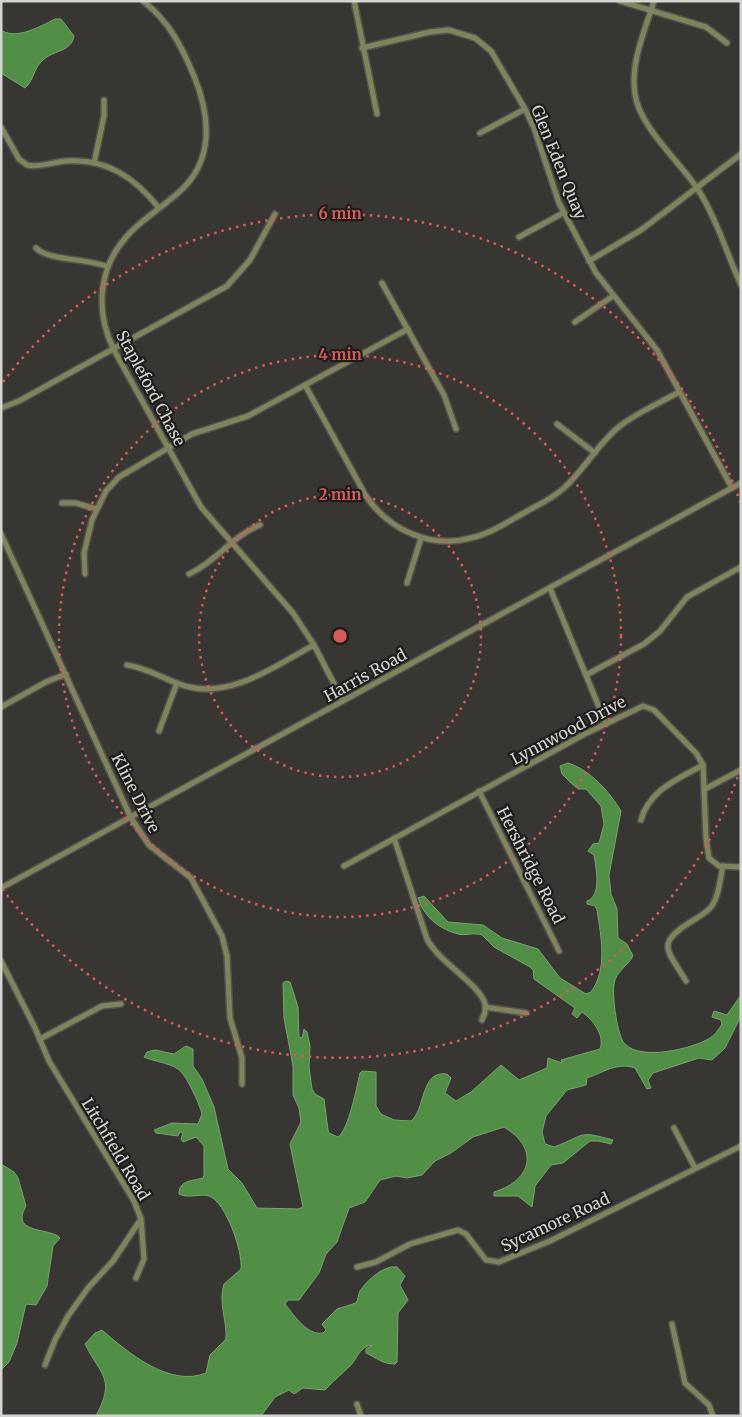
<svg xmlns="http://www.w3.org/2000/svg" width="742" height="1417" font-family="Merriweather,serif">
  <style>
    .water { fill: #518e46; stroke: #79a370 }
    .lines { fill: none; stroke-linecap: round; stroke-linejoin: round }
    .minor-casing { stroke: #54524f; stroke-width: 8 }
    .minor { stroke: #81835d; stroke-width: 5 }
    .ring { fill: none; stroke: #d65c5b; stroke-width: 2.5; stroke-dasharray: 2.5 5 }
    .labels { text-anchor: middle; stroke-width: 4.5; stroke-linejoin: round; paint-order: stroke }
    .street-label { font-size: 16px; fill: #d5d4d2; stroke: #1e1d1c }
    .centre { fill: #d65c5b; stroke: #1e1d1c; stroke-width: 2.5 }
    .ring-label { font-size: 15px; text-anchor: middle; font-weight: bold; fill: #d65c5b; stroke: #1e1d1c; stroke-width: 4.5; stroke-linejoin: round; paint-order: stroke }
  </style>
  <rect width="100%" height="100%" fill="#383632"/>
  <g class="water">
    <path d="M 55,19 L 61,19 L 74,36 C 71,52 55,50 44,59 C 33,68 34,81 25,88 L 1,73 L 1,27 L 2,31 C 19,39 39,27 55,19 Z"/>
    <path d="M 568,763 C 590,770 609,791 621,811 L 609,875 L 611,894 L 617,909 L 618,938 L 627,944 L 633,956 C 628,966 616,971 614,984 C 612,995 617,1037 625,1044 C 641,1061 692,1049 710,1038 C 715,1035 719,1029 722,1024 L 721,1020 L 712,1017 L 714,1011 L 727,1015 L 741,995 L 741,1016 L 725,1048 L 712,1060 L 699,1058 L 653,1073 L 648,1080 L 651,1088 L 647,1089 L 635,1068 C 617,1062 604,1072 587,1078 L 586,1085 L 567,1090 L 546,1116 L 542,1132 L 545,1144 L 554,1147 C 586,1135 577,1130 613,1140 L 611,1144 L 598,1141 L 590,1141 L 563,1163 L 551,1165 L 535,1186 L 532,1207 L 518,1196 L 494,1196 L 494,1192 C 533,1180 539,1148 504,1127 L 473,1137 L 451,1153 L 435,1161 L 422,1175 L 407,1178 L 396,1176 L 380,1180 L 365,1202 L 349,1208 L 337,1242 L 326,1254 L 319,1273 L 299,1300 L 288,1300 L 285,1304 C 294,1315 307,1336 323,1333 L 326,1330 L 322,1324 L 337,1309 L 356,1303 C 358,1300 358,1295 360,1291 C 367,1280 384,1265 397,1267 L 405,1276 L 400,1285 L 408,1300 L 398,1313 L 397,1362 L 395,1364 C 382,1364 377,1358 366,1353 L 366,1349 L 373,1345 C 360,1346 358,1357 351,1365 C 343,1373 333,1381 325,1390 L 303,1388 L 294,1394 L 289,1390 L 275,1397 L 261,1416 L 96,1416 C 116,1378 101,1376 85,1344 L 95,1333 L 102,1330 C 127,1352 170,1388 206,1373 L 210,1355 L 226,1339 C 227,1320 218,1302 224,1284 L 241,1269 C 243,1252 226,1202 209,1196 C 200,1193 188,1199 179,1194 C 179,1180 192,1181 203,1178 L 204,1175 L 204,1146 L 196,1137 L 183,1142 L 181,1139 L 183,1133 L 180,1132 L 178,1136 L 156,1133 L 154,1130 L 172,1123 L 198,1124 L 202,1114 C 200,1105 186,1074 178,1069 C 167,1062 155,1062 144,1057 L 147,1052 L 155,1050 L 174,1054 L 186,1046 L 193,1049 L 193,1066 L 202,1079 L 214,1107 L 228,1169 L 242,1183 L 257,1208 L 298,1209 L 303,1207 L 290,1144 L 301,1122 L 299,1108 L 293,1095 L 293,1066 L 284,1018 L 283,983 L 286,981 L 290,982 L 298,1007 L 299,1037 L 302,1038 L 304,1029 L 307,1032 L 310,1046 L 309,1067 L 312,1089 L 315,1094 L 324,1099 L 328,1130 L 329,1133 L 338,1137 C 348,1131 357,1087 360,1073 L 362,1071 L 376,1072 L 376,1106 L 381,1114 L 394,1120 L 411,1121 C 426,1109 420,1070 447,1074 L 451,1078 L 445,1093 L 456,1101 L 471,1092 L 501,1065 L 519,1080 L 547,1068 L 548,1058 L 562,1063 L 561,1060 L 600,1049 C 605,1035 593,1020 582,1012 L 577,1018 L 572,1014 L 575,1008 L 534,979 L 533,970 L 530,967 L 494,947 L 482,935 C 474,932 466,936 458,934 C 439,929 424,917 418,898 L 424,896 L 448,922 L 483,925 L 502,938 L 538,949 L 560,978 L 586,994 L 591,992 C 608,969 601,936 597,910 L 595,906 L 587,904 L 587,901 C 602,896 596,868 594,855 L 588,851 L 593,844 L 599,843 L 604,824 L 601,806 L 586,789 L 578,789 L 571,783 L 562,774 L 560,766 Z"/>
    <path d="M 1,1164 L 14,1172 L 18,1178 L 26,1206 C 9,1235 51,1227 60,1238 L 53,1246 L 47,1286 L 36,1305 L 26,1304 L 17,1343 L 9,1362 L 1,1370 Z"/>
  </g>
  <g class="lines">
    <defs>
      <g id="minor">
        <path d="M 143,1 C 169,21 182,47 194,76 C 210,115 215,161 179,192 C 163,207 142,219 127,236 C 98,268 95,312 114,350 L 201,507 L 293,613 L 314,645 L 343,701"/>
        <polyline points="354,1 377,114"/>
        <polyline points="620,1 706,27 727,43"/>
        <path d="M 654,1 C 645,30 630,63 635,94 C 639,126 679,161 697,188 C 716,217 727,254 741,285"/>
        <polyline points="362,48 430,32 449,30 475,38 491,51 525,109 534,128 559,203 596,273 657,350 732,488"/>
        <path d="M 1,127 L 19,159 L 27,165 C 39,168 53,162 66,161 C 107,158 135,178 159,208"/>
        <polyline points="480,133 525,109"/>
        <polyline points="94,163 104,116 104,100"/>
        <polyline points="519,237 563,213"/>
        <path d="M 36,248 C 48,261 88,258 108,267"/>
        <polyline points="589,261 641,230 741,154"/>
        <polyline points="382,283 444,395 456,429"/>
        <polyline points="575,322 613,296"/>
        <path d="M 305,385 L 366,496 C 389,530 430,549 471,538 C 489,534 506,523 522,514 C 536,506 552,499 564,488 C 585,469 598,443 620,426 C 638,412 660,403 679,392"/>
        <polyline points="1,408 19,401 227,286 250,260 275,214"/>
        <polyline points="557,424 595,453"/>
        <polyline points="62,503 76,503 96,509"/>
        <polyline points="1,534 131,818 149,845 191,878 222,936 227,956 230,1018 242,1058 242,1084"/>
        <polyline points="85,574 84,553 92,520 106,491 119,477 192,434 248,416 408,329"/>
        <path d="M 189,574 C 216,562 232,536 260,525"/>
        <polyline points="407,583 421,538"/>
        <polyline points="550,588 606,724"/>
        <path d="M 127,665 C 148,668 165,680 185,686 C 231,699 275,666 314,645"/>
        <polyline points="586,675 644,644 660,631 687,597 741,567"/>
        <polyline points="1,707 46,682 66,674"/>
        <polyline points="159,731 177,683"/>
        <polyline points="705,789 741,770"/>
        <polyline points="479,791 559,951"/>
        <path d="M 641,820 C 649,790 678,779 703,765"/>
        <path d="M 394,838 L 427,939 C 440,963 475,981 484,1001 C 487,1007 485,1014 482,1020"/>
        <polyline points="344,866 583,735 643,706 654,710 696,753 703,765 706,838 709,858 719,866 741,867"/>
        <polyline points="1,888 741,483"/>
        <polyline points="1,961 35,1028 49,1061 134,1201 141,1219 113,1261 88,1288 68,1316 55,1340 45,1365"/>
        <path d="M 686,981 C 667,949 655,944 692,921 C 699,917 706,913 711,907 C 719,897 720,879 723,866"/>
        <polyline points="485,1007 526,1013"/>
        <polyline points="40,1039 102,1006 121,1004"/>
        <polyline points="674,1128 695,1168"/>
        <polyline points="357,1267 376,1262 410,1244 458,1230 466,1234 486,1260 499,1262 550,1241 741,1146"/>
        <polyline points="136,1278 144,1259 141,1219"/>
        <polyline points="672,1324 685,1383 709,1405 713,1416"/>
        <polyline points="357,1404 361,1416"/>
      </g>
    </defs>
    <use href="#minor" class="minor-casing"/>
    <use href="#minor" class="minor"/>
  </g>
  <g class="ring">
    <circle cx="340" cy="636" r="141"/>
    <circle cx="340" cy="636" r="281"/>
    <path d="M740 770A422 422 0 0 1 3 890M3 382A422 422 0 0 1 740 502"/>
  </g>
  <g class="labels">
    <g class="street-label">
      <text transform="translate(559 162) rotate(68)" y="6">Glen Eden Quay</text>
      <text transform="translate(151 388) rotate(62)" y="6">Stapleford Chase</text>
      <text transform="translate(365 675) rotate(-29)" y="6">Harris Road</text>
      <text transform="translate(568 730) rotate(-28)" y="6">Lynnwood Drive</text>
      <text transform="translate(136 793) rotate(63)" y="6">Kline Drive</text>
      <text transform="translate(531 865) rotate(63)" y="6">Hershridge Road</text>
      <text transform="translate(116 1149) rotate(59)" y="6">Litchfield Road</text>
      <text transform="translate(555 1222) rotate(-25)" y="6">Sycamore Road</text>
    </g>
  </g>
  <circle cx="340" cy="636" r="8" class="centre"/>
  <g class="ring-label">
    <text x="340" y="219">6 min</text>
    <text x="340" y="360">4 min</text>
    <text x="340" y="500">2 min</text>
  </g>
  <rect width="742" height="1417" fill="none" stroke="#d5d4d2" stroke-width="5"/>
</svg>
